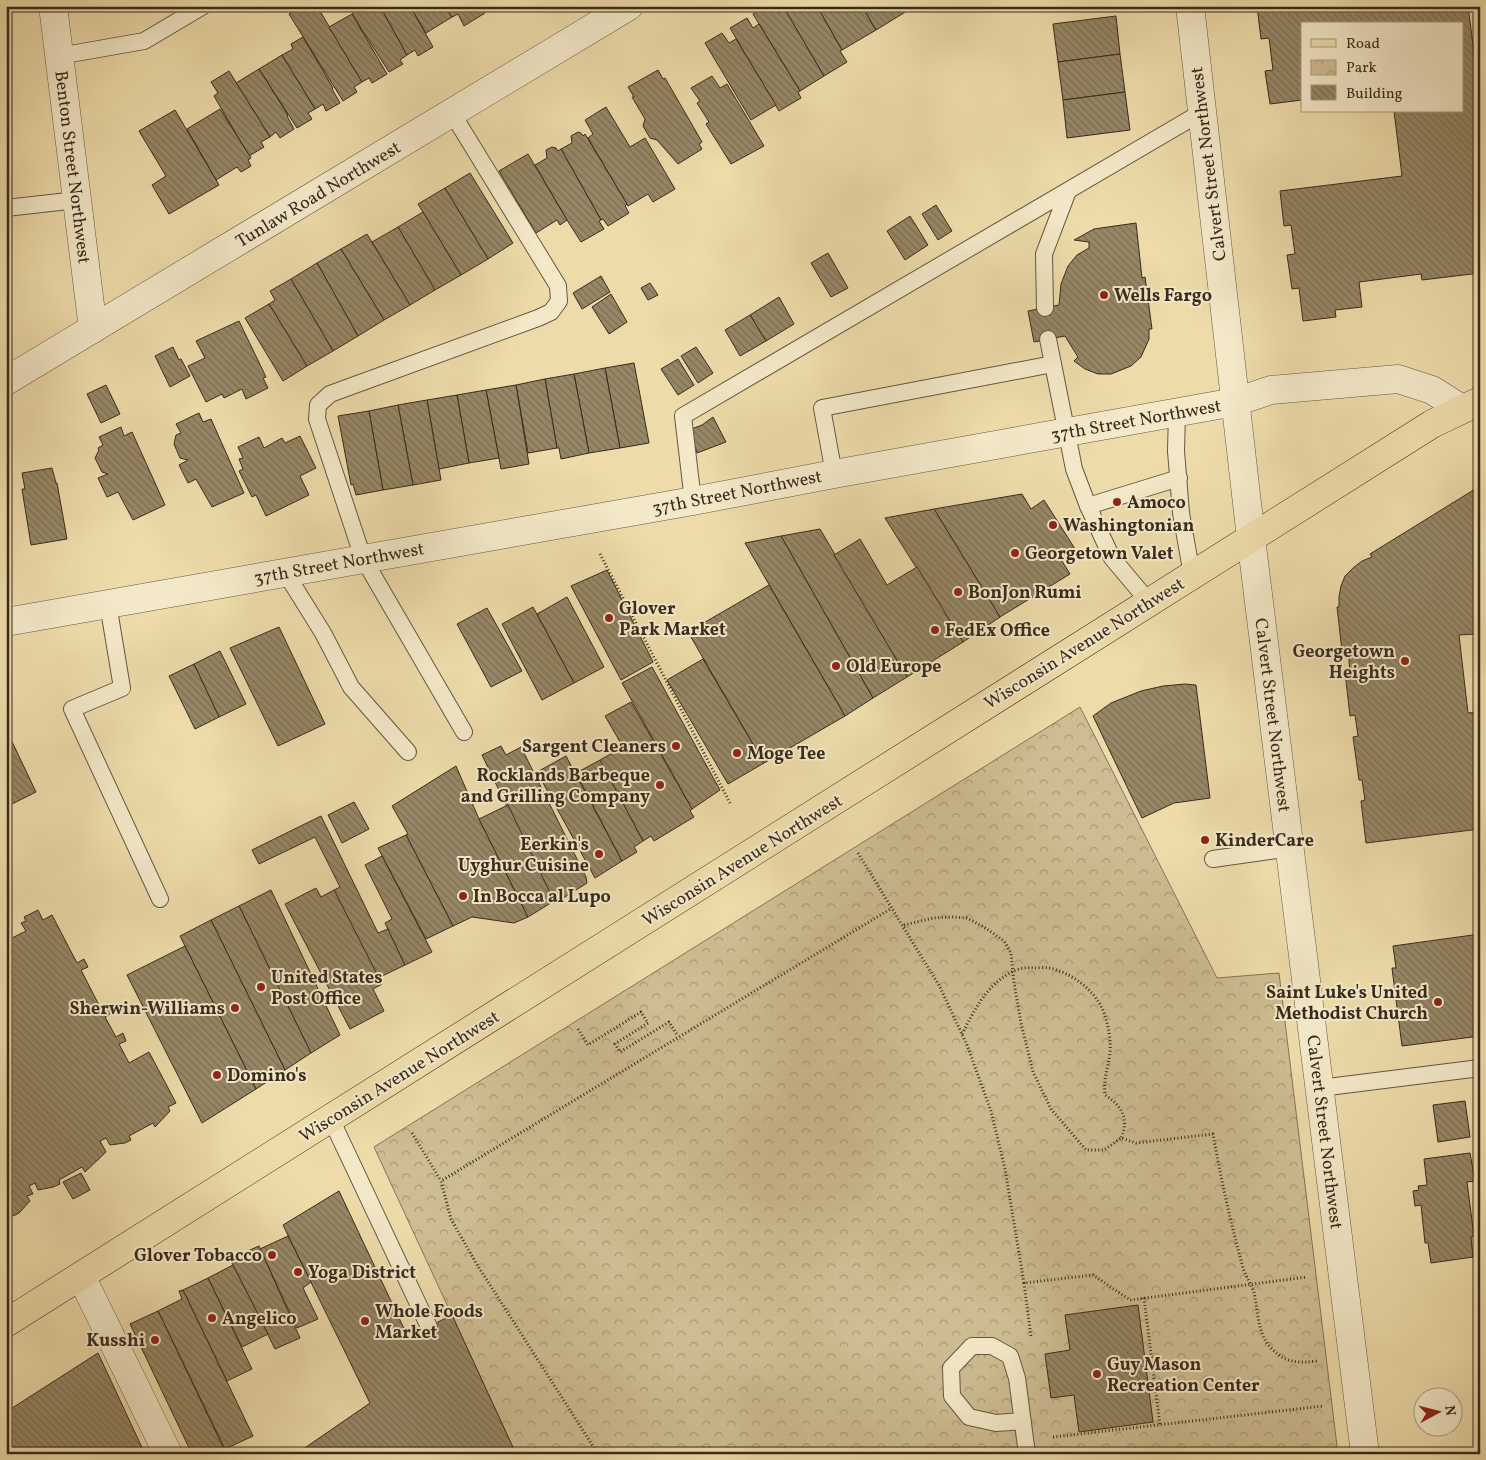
<svg xmlns="http://www.w3.org/2000/svg" width="1486" height="1460" font-family="Vollkorn,serif">
  <style>
    .park { fill: url(#park-crowns); stroke: #837457 }
    .building { fill: url(#building-back-hatch); stroke: #382b1c }
    .lines { fill: none; stroke-linecap: round; stroke-linejoin: round }
    .service-casing { stroke: #655740; stroke-width: 18 }
    .minor-casing { stroke: #655740; stroke-width: 29 }
    .tertiary-casing { stroke: #655740; stroke-width: 29 }
    .primary-casing { stroke: #382b1c; stroke-width: 29 }
    .path { stroke: #382b1c; stroke-width: 3; stroke-dasharray: 1 2.5; stroke-linecap: butt }
    .service { stroke: #f3e8c8; stroke-width: 16 }
    .minor { stroke: #f3e8c8; stroke-width: 28 }
    .tertiary { stroke: #f3e8c8; stroke-width: 28 }
    .primary { stroke: #eddbaa; stroke-width: 28 }
    .poi-dot { fill: #8f2418; stroke: #f3e8c8; stroke-width: 2 }
    .labels { text-anchor: middle; stroke-width: 4; stroke-linejoin: round; paint-order: stroke }
    .street-label { font-size: 18px; fill: #382b1c; stroke: #f3e8c8 }
    .poi-label { font-size: 18px; font-weight: bold; fill: #382b1c; stroke: #f3e8c8; text-anchor: start }
  </style>
  <defs>
    <pattern id="park-crowns" width="20" height="18" patternUnits="userSpaceOnUse" patternTransform="scale(1.25)"><rect width="20" height="18" fill="#cebd92"/><path d="M2 6a3 3 0 1 1 6 0M12 15a3 3 0 1 1 6 0" fill="none" stroke="#a89a76"/></pattern>
    <pattern id="building-back-hatch" width="6" height="6" patternUnits="userSpaceOnUse" patternTransform="scale(1.25)"><rect width="6" height="6" fill="#968766"/><path d="M-1 5l2 2M0 0l6 6M5-1l2 2" fill="none" stroke="#7b6f53"/></pattern>
  </defs>
  <rect width="100%" height="100%" fill="#eddbaa"/>
  <filter id="stains"><feTurbulence type="fractalNoise" baseFrequency=".004" numOctaves="4"/><feColorMatrix values="0 0 0 0 .2 0 0 0 0 .09 0 0 0 0 .02 0 0 0 .5 -.17"/></filter>
  <radialGradient id="worn" r=".72"><stop offset=".6" stop-color="#630" stop-opacity="0"/><stop offset="1" stop-color="#630" stop-opacity=".3"/></radialGradient>
  <polygon class="park" points="1080,707 1217,978 1279,973 1338,1454 516,1454 374,1147"/>
  <g class="building">
    <polygon points="301,6 317,6 362,82 354,87 357,92 343,101 289,14"/>
    <polygon points="364,6 380,6 407,55 400,60 403,64 389,72 352,14"/>
    <polygon points="380,6 410,6 433,47 418,56 415,50 407,55"/>
    <polygon points="410,6 445,6 452,17 426,33"/>
    <polygon points="445,6 481,6 485,13 464,26 458,14 452,17"/>
    <polygon points="767,6 775,6 779,13 785,9 824,76 800,91 753,14"/>
    <polygon points="783,6 817,6 842,50 840,51 847,62 824,76"/>
    <polygon points="817,6 862,6 876,30 842,50"/>
    <polygon points="862,6 905,6 907,11 876,30"/>
    <polygon points="1257,6 1468,6 1480,99 1480,273 1422,280 1421,274 1359,282 1362,307 1335,310 1336,317 1303,321 1299,288 1292,289 1287,255 1295,254 1291,225 1284,226 1280,191 1402,176 1394,111 1462,111 1462,24 1302,24 1302,100 1270,104 1265,71 1273,70 1269,38 1261,39"/>
    <polygon points="352,14 387,74 372,83 369,78 362,82 329,27"/>
    <polygon points="1116,16 1120,54 1058,62 1053,24"/>
    <polygon points="747,18 753,28 759,24 800,91 798,92 801,98 779,111 730,28"/>
    <polygon points="722,33 729,43 736,39 776,105 751,120 705,43"/>
    <polygon points="303,37 333,88 332,89 340,103 326,111 323,104 315,109 282,55 293,49 291,44"/>
    <polygon points="1120,54 1125,92 1063,100 1058,62"/>
    <polygon points="282,55 315,109 308,113 312,119 297,128 259,69"/>
    <polygon points="259,69 288,115 287,116 294,129 280,138 276,132 270,137 236,83"/>
    <polygon points="658,70 663,79 665,78 702,142 699,144 702,149 678,164 657,140 650,138 643,126 645,119 632,97 634,97 628,87"/>
    <polygon points="229,71 270,137 261,142 264,147 249,156 214,96 218,93 211,82"/>
    <polygon points="712,76 720,88 727,84 764,146 731,164 706,124 709,122 697,103 700,101 691,88"/>
    <polygon points="1125,92 1130,130 1067,138 1063,100"/>
    <polygon points="606,107 630,147 645,138 675,189 653,202 648,194 628,206 588,138 593,134 585,120"/>
    <polygon points="220,109 251,158 248,160 251,166 241,172 237,167 216,180 187,129"/>
    <polygon points="175,110 219,185 169,214 152,185 166,176 139,131"/>
    <polygon points="578,132 581,133 583,136 585,134 627,204 625,206 629,213 608,226 603,219 601,220 561,149 572,143 571,136"/>
    <polygon points="552,147 556,148 558,151 561,149 601,220 599,221 604,229 581,242 567,220 535,165 547,158 546,150"/>
    <polygon points="528,154 567,220 560,225 557,220 536,233 499,171"/>
    <polygon points="470,173 513,243 488,259 445,188"/>
    <polygon points="445,188 488,259 461,275 418,204"/>
    <polygon points="936,205 952,231 938,240 922,214"/>
    <polygon points="423,212 461,275 435,290 398,227"/>
    <polygon points="910,216 928,245 905,260 887,231"/>
    <polygon points="1136,223 1142,278 1145,277 1152,329 1149,329 1149,339 1141,357 1131,366 1111,374 1098,374 1085,369 1074,361 1078,357 1065,336 1034,342 1028,311 1059,305 1061,284 1068,266 1077,255 1089,248 1089,242 1074,240 1094,229"/>
    <polygon points="398,227 435,290 410,305 372,242"/>
    <polygon points="367,234 410,305 384,320 341,249"/>
    <polygon points="341,249 384,320 358,336 317,263"/>
    <polygon points="828,253 848,288 831,297 811,263"/>
    <polygon points="317,263 358,336 333,351 291,279"/>
    <polygon points="601,276 610,292 582,309 573,293"/>
    <polygon points="291,279 333,351 307,366 269,304 275,300 270,291"/>
    <polygon points="650,283 658,295 648,300 641,288"/>
    <polygon points="611,294 627,322 609,334 592,307"/>
    <polygon points="779,297 794,324 766,341 750,315"/>
    <polygon points="269,304 307,366 283,381 245,318"/>
    <polygon points="750,315 766,341 740,356 725,330"/>
    <polygon points="239,321 266,377 263,378 268,388 246,399 242,389 224,398 222,394 206,402 188,366 205,358 196,341"/>
    <polygon points="173,347 179,360 181,359 190,376 170,387 155,356"/>
    <polygon points="696,347 713,373 698,383 681,356"/>
    <polygon points="678,359 694,385 678,395 661,369"/>
    <polygon points="634,363 649,443 620,448 605,368"/>
    <polygon points="605,368 620,448 589,453 574,374"/>
    <polygon points="574,374 589,453 561,459 559,448 557,448 545,379"/>
    <polygon points="545,379 557,448 528,453 516,385"/>
    <polygon points="106,385 120,414 101,423 87,394"/>
    <polygon points="516,385 529,464 501,469 486,390"/>
    <polygon points="486,390 499,458 469,463 457,395"/>
    <polygon points="457,395 469,463 439,469 427,400"/>
    <polygon points="427,400 441,480 413,485 398,405"/>
    <polygon points="398,405 413,485 383,490 369,411"/>
    <polygon points="369,411 383,490 356,495 353,484 351,485 338,416"/>
    <polygon points="199,413 203,422 211,419 244,493 212,507 196,479 188,483 179,465 188,460 180,458 174,444 176,435 181,433 176,424"/>
    <polygon points="713,417 726,442 697,453 689,430 702,425"/>
    <polygon points="121,427 124,436 132,432 165,505 133,520 118,492 107,497 98,478 108,474 102,472 95,458 99,450 98,448 103,445 99,437"/>
    <polygon points="300,436 316,468 300,476 309,495 266,516 256,495 252,497 239,471 243,469 239,459 243,458 238,447 259,437 264,448 282,438 285,443"/>
    <polygon points="52,468 56,483 57,483 67,539 31,545 22,489 25,489 22,473"/>
    <polygon points="1480,486 1480,632 1476,634 1459,635 1468,713 1480,712 1480,829 1366,843 1361,801 1365,800 1362,780 1359,780 1353,737 1358,736 1355,715 1350,716 1345,672 1350,672 1348,650 1342,651 1337,607 1339,607 1339,597 1341,586 1345,576 1353,568 1362,561 1372,557 1370,554"/>
    <polygon points="1022,494 1031,509 1044,500 1077,552 1062,561 1070,574 1000,617 934,509"/>
    <polygon points="934,509 1000,617 963,642 885,518"/>
    <polygon points="820,529 907,677 873,698 781,536"/>
    <polygon points="781,536 873,698 845,716 745,543"/>
    <polygon points="860,539 887,585 917,567 963,642 907,677 834,555"/>
    <polygon points="607,570 653,662 621,680 571,586"/>
    <polygon points="769,585 845,716 764,763 688,632"/>
    <polygon points="567,597 604,667 574,683 537,614"/>
    <polygon points="533,607 574,683 542,700 502,624"/>
    <polygon points="487,608 522,671 491,687 457,624"/>
    <polygon points="279,627 325,724 278,746 230,648"/>
    <polygon points="220,651 246,704 219,717 194,664"/>
    <polygon points="703,659 764,763 728,784 667,680"/>
    <polygon points="194,664 219,717 195,729 169,676"/>
    <polygon points="652,667 720,790 692,809 622,683"/>
    <polygon points="1185,684 1196,685 1210,798 1174,803 1142,818 1093,716 1111,703 1141,691 1163,686"/>
    <polygon points="631,702 692,809 690,811 694,817 654,841 651,836 643,841 600,760 623,747 605,716"/>
    <polygon points="6,729 36,792 6,807"/>
    <polygon points="501,746 506,755 521,747 586,877 587,883 554,904 482,755"/>
    <polygon points="566,756 622,861 595,878 537,772"/>
    <polygon points="600,760 643,841 634,847 637,852 622,861 576,773"/>
    <polygon points="456,766 479,819 528,917 514,923 472,917 453,926 406,835 408,834 392,806"/>
    <polygon points="354,802 369,829 342,843 328,815"/>
    <polygon points="508,805 554,901 528,917 479,819"/>
    <polygon points="321,816 378,933 388,929 405,965 378,978 334,890 340,887 315,837 259,864 252,850"/>
    <polygon points="406,835 453,926 426,939 378,848"/>
    <polygon points="382,856 432,952 405,965 385,923 392,919 365,865"/>
    <polygon points="316,888 321,897 334,890 382,984 373,989 384,1011 350,1029 285,904"/>
    <polygon points="271,890 340,1035 311,1053 239,906"/>
    <polygon points="239,906 311,1053 285,1070 211,920"/>
    <polygon points="38,910 43,920 52,915 77,963 84,959 88,967 81,970 101,1009 108,1006 111,1013 105,1017 116,1037 123,1033 126,1041 119,1044 129,1063 149,1052 176,1103 168,1107 170,1111 155,1127 153,1123 129,1136 131,1140 125,1143 110,1145 106,1138 100,1141 106,1152 85,1172 82,1167 59,1180 60,1184 53,1187 38,1190 35,1183 29,1186 33,1194 27,1196 30,1201 19,1213 13,1216 10,1211 6,1213 6,1083 9,1081 6,1075 6,941 26,931 21,923 26,921 24,917"/>
    <polygon points="211,920 285,1070 256,1089 180,936"/>
    <polygon points="1480,934 1480,1036 1402,1046 1392,968 1396,968 1393,946"/>
    <polygon points="185,946 256,1089 202,1123 127,975"/>
    <polygon points="1465,1101 1470,1137 1438,1142 1433,1105"/>
    <polygon points="1470,1153 1475,1181 1467,1182 1474,1236 1471,1237 1473,1257 1431,1263 1428,1243 1425,1243 1421,1205 1415,1206 1413,1191 1419,1190 1418,1186 1427,1185 1424,1159"/>
    <polygon points="81,1173 90,1190 73,1199 63,1182"/>
    <polygon points="339,1191 408,1337 452,1315 516,1454 296,1454 370,1403 283,1225"/>
    <polygon points="288,1236 311,1282 303,1288 318,1319 297,1328 260,1249"/>
    <polygon points="259,1246 300,1338 275,1349 230,1259"/>
    <polygon points="233,1265 268,1334 242,1347 208,1278"/>
    <polygon points="208,1278 252,1369 227,1381 183,1290"/>
    <polygon points="183,1290 253,1436 225,1449 158,1311 182,1299 179,1291"/>
    <polygon points="1138,1305 1153,1422 1079,1432 1074,1395 1051,1398 1045,1354 1070,1350 1065,1315"/>
    <polygon points="158,1311 223,1447 209,1454 192,1454 130,1324"/>
    <polygon points="1480,1334 1480,1378 1475,1335"/>
    <polygon points="98,1353 145,1454 8,1454 6,1450 6,1412"/>
  </g>
  <g class="lines">
    <defs>
      <g id="service">
        <polyline points="59,56 144,41 203,6"/>
        <polyline points="452,113 558,286 559,301 551,312 538,318 330,394 318,405 317,419 363,558 464,732"/>
        <polyline points="6,208 77,200"/>
        <polyline points="1045,308 1044,254 1068,191"/>
        <polyline points="1048,339 1053,364"/>
        <polyline points="1177,413 1176,451 1181,513 1192,575"/>
        <polyline points="834,474 822,408 1053,364 1074,469 1088,506 1112,558 1149,602"/>
        <polyline points="693,501 683,416 1202,112"/>
        <polyline points="1088,506 1179,478"/>
        <polyline points="285,572 323,633 351,687 408,752"/>
        <polyline points="108,604 122,688 72,709 160,899"/>
        <polyline points="1213,859 1290,848"/>
        <polyline points="1320,1088 1480,1068"/>
        <polyline points="331,1119 429,1327"/>
        <polyline points="1023,1421 996,1423 969,1417 952,1396 951,1368 972,1346 992,1346 1010,1356 1017,1378 1027,1454"/>
      </g>
      <g id="minor">
        <polyline points="53,6 93,329"/>
        <polyline points="6,622 693,501 834,474 1235,402 1271,390 1398,379 1432,390 1462,409"/>
        <polyline points="81,1276 168,1454"/>
      </g>
      <g id="tertiary">
        <polyline points="1190,6 1251,538 1365,1454"/>
        <polyline points="6,381 629,6"/>
      </g>
      <polyline id="primary" points="6,1323 1432,424 1480,401"/>
    </defs>
    <use href="#service" class="service-casing"/>
    <use href="#minor" class="minor-casing"/>
    <use href="#tertiary" class="tertiary-casing"/>
    <use href="#primary" class="primary-casing"/>
    <g class="path">
      <polyline points="600,554 730,803"/>
      <polyline points="858,853 940,987 967,1045 991,1111 1005,1169 1024,1283 1093,1275 1130,1300 1307,1277"/>
      <path d="M 904,925 L 933,918 L 953,917 L 967,918 L 984,927 L 1004,941 L 1011,953 L 1014,983 L 1021,1023 L 1033,1072 L 1051,1109 L 1086,1150 L 1104,1150 L 1121,1138 L 1136,1143 L 1213,1134 C 1221,1180 1231,1224 1243,1268 C 1246,1277 1251,1284 1254,1292 C 1258,1311 1257,1334 1272,1349 C 1287,1364 1299,1363 1318,1361"/>
      <polyline points="578,1029 588,1045 641,1012 648,1023 615,1044 620,1052 669,1022 678,1036"/>
      <path d="M 962,1034 C 974,1011 985,988 1008,974 C 1015,969 1025,967 1034,968 C 1038,968 1044,967 1049,968 C 1074,973 1100,994 1106,1019 C 1109,1030 1111,1042 1110,1053 C 1108,1069 1103,1079 1105,1095 C 1121,1105 1130,1119 1121,1138"/>
      <polyline points="412,1133 441,1181"/>
      <polyline points="1024,1283 1031,1337"/>
      <polyline points="1144,1298 1160,1425"/>
      <polyline points="1053,1437 1323,1406"/>
      <polyline points="598,1454 476,1263 451,1219 441,1181 892,908"/>
    </g>
    <use href="#service" class="service"/>
    <use href="#minor" class="minor"/>
    <use href="#tertiary" class="tertiary"/>
    <use href="#primary" class="primary"/>
  </g>
  <g class="poi-dot">
    <circle cx="1104" cy="295" r="5"/>
    <circle cx="1117" cy="502" r="5"/>
    <circle cx="1053" cy="525" r="5"/>
    <circle cx="1015" cy="553" r="5"/>
    <circle cx="958" cy="592" r="5"/>
    <circle cx="609" cy="618" r="5"/>
    <circle cx="935" cy="630" r="5"/>
    <circle cx="1405" cy="661" r="5"/>
    <circle cx="836" cy="666" r="5"/>
    <circle cx="676" cy="746" r="5"/>
    <circle cx="737" cy="753" r="5"/>
    <circle cx="660" cy="785" r="5"/>
    <circle cx="1205" cy="840" r="5"/>
    <circle cx="599" cy="854" r="5"/>
    <circle cx="463" cy="896" r="5"/>
    <circle cx="261" cy="987" r="5"/>
    <circle cx="1438" cy="1002" r="5"/>
    <circle cx="235" cy="1008" r="5"/>
    <circle cx="217" cy="1075" r="5"/>
    <circle cx="272" cy="1255" r="5"/>
    <circle cx="298" cy="1272" r="5"/>
    <circle cx="212" cy="1318" r="5"/>
    <circle cx="365" cy="1321" r="5"/>
    <circle cx="155" cy="1340" r="5"/>
    <circle cx="1097" cy="1374" r="5"/>
  </g>
  <g class="labels">
    <g class="street-label">
      <text transform="translate(1208 164) rotate(-97)" y="6">Calvert Street Northwest</text>
      <text transform="translate(73 167) rotate(83)" y="6">Benton Street Northwest</text>
      <text transform="translate(318 194) rotate(-31)" y="6">Tunlaw Road Northwest</text>
      <text transform="translate(1136 420) rotate(-10)" y="6">37th Street Northwest</text>
      <text transform="translate(737 492) rotate(-11)" y="6">37th Street Northwest</text>
      <text transform="translate(339 563) rotate(-10)" y="6">37th Street Northwest</text>
      <text transform="translate(1084 643) rotate(-32)" y="6">Wisconsin Avenue Northwest</text>
      <text transform="translate(1273 715) rotate(83)" y="6">Calvert Street Northwest</text>
      <text transform="translate(742 860) rotate(-32)" y="6">Wisconsin Avenue Northwest</text>
      <text transform="translate(399 1076) rotate(-32)" y="6">Wisconsin Avenue Northwest</text>
      <text transform="translate(1325 1132) rotate(83)" y="6">Calvert Street Northwest</text>
    </g>
    <g class="poi-label">
      <text x="1114" y="301">Wells Fargo</text>
      <text x="1127" y="508">Amoco</text>
      <text x="1063" y="531">Washingtonian</text>
      <text x="1025" y="559">Georgetown Valet</text>
      <text x="968" y="598">BonJon Rumi</text>
      <text x="619" y="614">Glover<tspan x="619" dy="21">Park Market</tspan></text>
      <text x="945" y="636">FedEx Office</text>
      <text x="1395" y="657" text-anchor="end">Georgetown<tspan x="1395" dy="21">Heights</tspan></text>
      <text x="846" y="672">Old Europe</text>
      <text x="666" y="752" text-anchor="end">Sargent Cleaners</text>
      <text x="747" y="759">Moge Tee</text>
      <text x="650" y="781" text-anchor="end">Rocklands Barbeque<tspan x="650" dy="21">and Grilling Company</tspan></text>
      <text x="1215" y="846">KinderCare</text>
      <text x="589" y="850" text-anchor="end">Eerkin's<tspan x="589" dy="21">Uyghur Cuisine</tspan></text>
      <text x="473" y="902">In Bocca al Lupo</text>
      <text x="271" y="983">United States<tspan x="271" dy="21">Post Office</tspan></text>
      <text x="1428" y="998" text-anchor="end">Saint Luke's United<tspan x="1428" dy="21">Methodist Church</tspan></text>
      <text x="225" y="1014" text-anchor="end">Sherwin-Williams</text>
      <text x="227" y="1081">Domino's</text>
      <text x="262" y="1261" text-anchor="end">Glover Tobacco</text>
      <text x="308" y="1278">Yoga District</text>
      <text x="375" y="1317">Whole Foods<tspan x="375" dy="21">Market</tspan></text>
      <text x="222" y="1324">Angelico</text>
      <text x="145" y="1346" text-anchor="end">Kusshi</text>
      <text x="1107" y="1370">Guy Mason<tspan x="1107" dy="21">Recreation Center</tspan></text>
    </g>
  </g>
  <rect width="1486" height="1460" fill="none" stroke="#eddbaa" stroke-width="25"/>
  <rect x="8" y="8" width="1471" height="1445" fill="none" stroke="#382b1c" stroke-width="2.5"/>
  <rect x="12" y="12" width="1461" height="1435" fill="none" stroke="#382b1c"/>
  <rect x="1301" y="22" width="162" height="90" fill="#f3e8c8" stroke="#a89c83"/>
  <rect x="1311" y="39" width="25" height="8" fill="#eddbaa" stroke="#a89c83"/>
  <text x="1346" y="48" font-size="15" fill="#382b1c">Road</text>
  <rect x="1311" y="60" width="25" height="15" fill="url(#park-crowns)" stroke="#a89c83"/>
  <text x="1346" y="72" font-size="15" fill="#382b1c">Park</text>
  <rect x="1311" y="85" width="25" height="15" fill="url(#building-back-hatch)" stroke="#a89c83"/>
  <text x="1346" y="98" font-size="15" fill="#382b1c">Building</text>
  <g transform="translate(1438 1412) rotate(83)"><circle r="24" fill="#f3e8c8" stroke="#a89c83"/>
  <path d="M0-4L9 19L0 12L-9 19Z" fill="#8f2418"/>
  <text y="-8" font-size="14" font-weight="bold" text-anchor="middle" fill="#382b1c">N</text>
  </g>
  <rect width="100%" height="100%" filter="url(#stains)"/>
  <rect width="100%" height="100%" fill="url(#worn)"/>
</svg>
